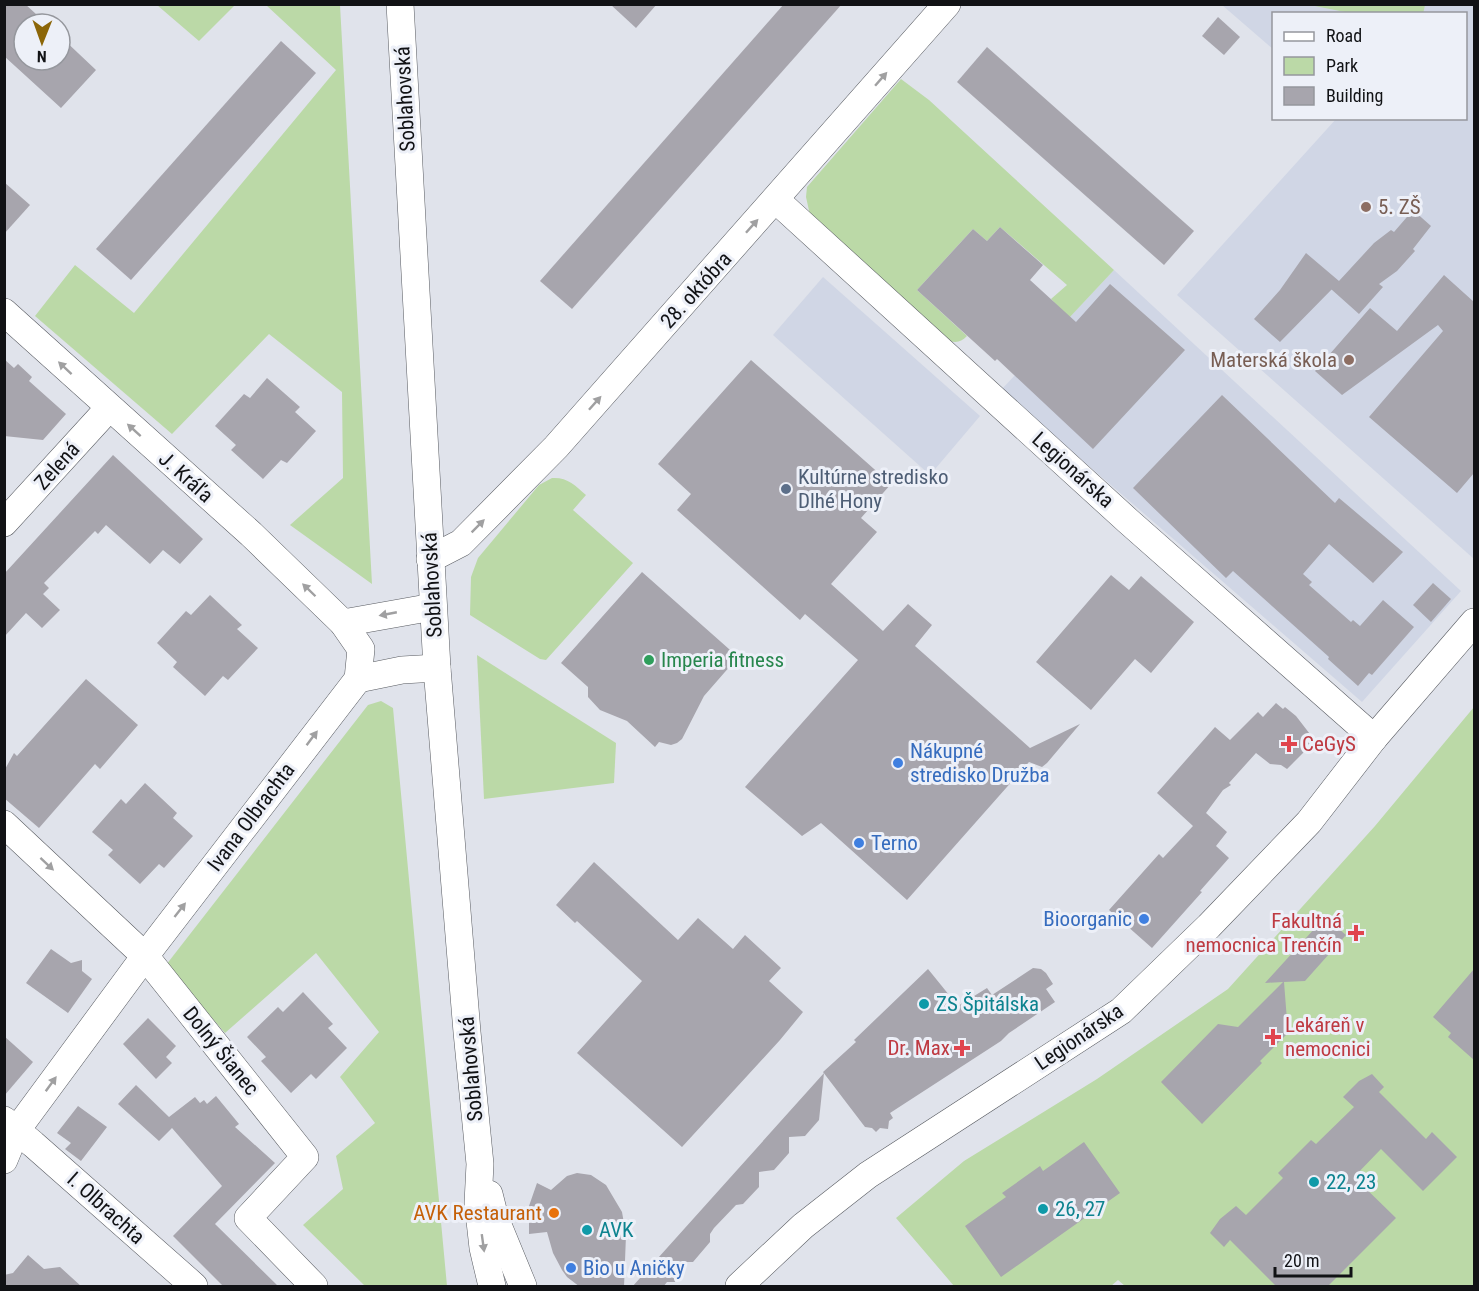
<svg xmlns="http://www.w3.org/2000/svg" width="1479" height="1291" font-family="'Roboto Condensed',sans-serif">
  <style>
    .built { fill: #d0d6e5 }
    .green { fill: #bbd9a7 }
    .building { fill: #a7a5ad }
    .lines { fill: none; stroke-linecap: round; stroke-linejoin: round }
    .minor-casing { stroke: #585b61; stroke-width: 28 }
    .minor { stroke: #fff; stroke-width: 27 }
    .oneway { fill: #a0a0a1 }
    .education-dot { fill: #8d6e63; stroke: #edf0f8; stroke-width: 2 }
    .service-dot { fill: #5c6f8a; stroke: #edf0f8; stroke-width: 2 }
    .leisure-dot { fill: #2e9e5b; stroke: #edf0f8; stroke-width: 2 }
    .health-dot { fill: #e0444e; stroke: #edf0f8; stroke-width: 2 }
    .shop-dot { fill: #3f7fe0; stroke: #edf0f8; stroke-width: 2 }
    .culture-dot { fill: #0f9aa8; stroke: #edf0f8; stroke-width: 2 }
    .food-dot { fill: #e8710a; stroke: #edf0f8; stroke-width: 2 }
    .labels { text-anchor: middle; stroke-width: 6; stroke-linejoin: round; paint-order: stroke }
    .street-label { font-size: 21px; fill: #111215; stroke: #edf0f8 }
    .education-label { font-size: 21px; fill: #785e54; stroke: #edf0f8; text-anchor: start }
    .service-label { font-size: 21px; fill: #4e5e75; stroke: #edf0f8; text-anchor: start }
    .leisure-label { font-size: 21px; fill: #27864d; stroke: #edf0f8; text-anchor: start }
    .health-label { font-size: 21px; fill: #be3a42; stroke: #edf0f8; text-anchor: start }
    .shop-label { font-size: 21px; fill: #366cbe; stroke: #edf0f8; text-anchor: start }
    .culture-label { font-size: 21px; fill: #0d838f; stroke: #edf0f8; text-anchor: start }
    .food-label { font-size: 21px; fill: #c56008; stroke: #edf0f8; text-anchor: end }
  </style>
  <rect width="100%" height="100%" fill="#e0e3eb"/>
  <g class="built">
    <polygon points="1222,5 1474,5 1474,559 1177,295 1336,119 1466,118 1466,14 1274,14 1273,49"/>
    <polygon points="1114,270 1461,591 1362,702 1001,390"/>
    <polygon points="823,277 980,416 930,475 773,335"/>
  </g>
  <g class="green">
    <polygon points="157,5 235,5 199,41"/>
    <polygon points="266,5 340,5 372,584 290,525 343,478 342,392 269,334 172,434 35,316 75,265 134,313 336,70"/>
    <polygon points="1310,5 1425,5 1423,14 1350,13"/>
    <path d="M 901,79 L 929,100 L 1114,270 L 1069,318 L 1051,299 L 1067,285 L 1000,227 L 987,241 L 973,229 L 917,290 L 967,336 C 961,342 957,343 949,341 L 810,215 L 806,197 L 807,187 Z"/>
    <path d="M 552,478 C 567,477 575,485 586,495 L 573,510 L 633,563 L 546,660 L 540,659 L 470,615 L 471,577 L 478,558 L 539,485 Z"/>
    <polygon points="477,655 616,743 614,783 484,799"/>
    <polygon points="381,701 393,708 447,1286 365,1286 303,1225 343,1189 336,1156 375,1123 340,1077 379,1032 316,953 225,1033 166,965 368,705"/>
    <polygon points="1474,707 1474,1286 1125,1286 1118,1280 1111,1286 954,1286 896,1218 964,1161 1097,1079 1228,989 1375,826"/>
  </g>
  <g class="building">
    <polygon points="4,4 25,4 47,24 24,24 24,60 60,60 60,36 96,70 61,108 4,56"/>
    <polygon points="610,4 657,4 636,28"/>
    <polygon points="784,4 842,4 572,309 540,281"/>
    <polygon points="1218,17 1240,37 1224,55 1202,36"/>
    <polygon points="281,41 316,73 131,280 96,249"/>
    <polygon points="987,47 1194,231 1164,265 957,82"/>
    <polygon points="4,182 30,205 4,234"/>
    <polygon points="1413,210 1431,226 1413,249 1415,251 1397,271 1379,284 1383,287 1359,314 1331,289 1336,285 1280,342 1254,319 1280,290 1306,253 1339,281 1374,243 1391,230 1394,232"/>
    <polygon points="1000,227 1043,265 1030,280 1076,322 1110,284 1185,350 1093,449 997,359 995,361 917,290 973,229 987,241"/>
    <polygon points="1444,275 1474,302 1474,473 1457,493 1369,417 1443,331 1438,325 1342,395 1315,371 1370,308 1397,331"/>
    <polygon points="4,359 14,368 18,364 32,377 29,381 66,414 43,440 4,436"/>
    <polygon points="751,360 891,484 861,518 877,532 831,584 883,631 908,604 932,625 915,646 1030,748 1080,724 1047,763 1042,767 1029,762 907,900 821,823 802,836 745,787 858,660 805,614 800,620 677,510 691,494 658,464"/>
    <polygon points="267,378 300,407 295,412 316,431 287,463 281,460 263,479 231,450 236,445 215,426 244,394 250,398"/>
    <polygon points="1222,395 1335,503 1339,498 1403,552 1373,583 1329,544 1303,574 1312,582 1309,585 1351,622 1353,620 1360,626 1383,600 1414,627 1372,675 1369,673 1358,686 1328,659 1329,657 1233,571 1226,578 1133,488"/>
    <polygon points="113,455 203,539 180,564 163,550 150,564 106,525 98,534 95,531 44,583 49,588 43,594 60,610 42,628 26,613 4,637 4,574"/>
    <polygon points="642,572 738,657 704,696 682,739 677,743 671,745 659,742 655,747 627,721 600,710 588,697 588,687 561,663"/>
    <polygon points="1111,575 1129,590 1141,576 1194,622 1151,673 1135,659 1091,710 1036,662"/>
    <polygon points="1433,583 1451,599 1431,622 1413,605"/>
    <polygon points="210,595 242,625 237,629 258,648 228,680 223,676 205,696 173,667 177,662 157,643 186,611 191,615"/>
    <polygon points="86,679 138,725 100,769 95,764 39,828 4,798 4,771 14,753 17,756"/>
    <polygon points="1276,703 1283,709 1285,707 1296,716 1313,738 1310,746 1287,769 1281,765 1270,764 1256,753 1229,783 1231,785 1223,790 1206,813 1227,832 1216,846 1229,858 1200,891 1202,892 1152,948 1109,910 1159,854 1163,858 1193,826 1157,793 1215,727 1230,740 1258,712 1263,717"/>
    <polygon points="145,783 177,813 173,818 193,836 164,868 159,864 140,884 108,855 113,850 92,832 121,799 126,804"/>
    <polygon points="594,862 678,940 698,918 733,949 745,935 781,968 769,981 803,1012 780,1040 682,1147 577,1053 642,981 577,921 575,923 556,905"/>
    <polygon points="1325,917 1346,935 1305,981 1284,982 1288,1033 1260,1061 1262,1063 1202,1124 1161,1082 1218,1024 1238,1027 1283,982 1265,983"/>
    <polygon points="51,949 71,963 82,960 82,971 92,979 68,1013 26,983"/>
    <polygon points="1033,968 1041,969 1046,973 1053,984 1046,989 1055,1002 1009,1033 1001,1041 890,1113 893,1118 889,1121 888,1129 880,1128 876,1132 872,1128 865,1127 823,1072 856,1042 854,1040 928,969 958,1006 987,988 992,995"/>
    <polygon points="1474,969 1474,1060 1448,1037 1451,1033 1433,1017"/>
    <polygon points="303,992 333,1024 328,1028 347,1048 316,1079 311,1074 291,1093 261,1061 266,1057 247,1037 278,1007 283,1012"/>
    <polygon points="148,1018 176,1046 166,1057 172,1063 156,1079 123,1044"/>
    <polygon points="4,1036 33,1062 4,1096"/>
    <polygon points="824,1073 819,1120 805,1136 789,1137 789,1153 774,1170 759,1172 759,1187 743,1204 736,1205 714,1228 710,1234 710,1242 693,1262 686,1262 674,1274 675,1282 667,1282 663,1287 632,1287"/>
    <polygon points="1372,1074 1384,1087 1379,1092 1426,1139 1432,1132 1457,1157 1423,1191 1381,1149 1354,1177 1396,1218 1327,1287 1277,1287 1230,1240 1224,1247 1210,1233 1220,1219 1236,1206 1246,1215 1283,1178 1278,1173 1311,1140 1316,1144 1354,1107 1343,1097 1359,1081"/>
    <polygon points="136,1085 169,1117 195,1097 200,1103 204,1100 207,1104 216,1096 239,1124 235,1127 275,1163 215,1224 279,1287 224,1287 173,1236 222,1186 172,1128 159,1141 118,1104"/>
    <polygon points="78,1106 107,1127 81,1161 65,1149 71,1143 57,1133"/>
    <polygon points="1084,1142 1120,1193 1001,1277 965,1226 1006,1197 1002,1193 1040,1166 1043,1171"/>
    <polygon points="577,1173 591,1175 606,1185 622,1212 626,1235 624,1287 580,1287 567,1277 562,1270 553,1253 547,1232 529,1234 529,1206 537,1183 551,1190 567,1176"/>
    <polygon points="28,1255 44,1269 60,1267 82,1287 4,1287 4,1275 13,1273"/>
  </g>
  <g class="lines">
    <defs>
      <g id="minor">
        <polyline points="400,4 437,668 467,1032 480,1164 478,1203 483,1248 492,1286"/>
        <polyline points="776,200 1128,521 1374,738"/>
        <polyline points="4,312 251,534 343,623 361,649 358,679 145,956 16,1131 4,1160"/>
        <polyline points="4,523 109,408"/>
        <polyline points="430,559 461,543 556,447 947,4"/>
        <polyline points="343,623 433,607"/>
        <polyline points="358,679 402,670 437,668"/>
        <polyline points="4,824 145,956 305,1157 248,1218 314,1286"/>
        <polyline points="4,1120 33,1144 194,1286"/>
        <polyline points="489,1194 495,1218 523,1286"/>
        <polyline points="739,1286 803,1226 868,1175 1121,1011 1209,926 1309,822 1374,738 1474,622"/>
      </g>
    </defs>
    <use href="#minor" class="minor-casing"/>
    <use href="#minor" class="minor"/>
  </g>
  <defs><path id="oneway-solid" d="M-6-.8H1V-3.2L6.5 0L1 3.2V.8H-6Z" transform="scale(1.5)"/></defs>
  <g class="oneway">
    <use href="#oneway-solid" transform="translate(881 79) rotate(-49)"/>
    <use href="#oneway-solid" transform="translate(752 226) rotate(-48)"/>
    <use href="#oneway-solid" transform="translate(65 368) rotate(-137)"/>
    <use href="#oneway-solid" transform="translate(595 403) rotate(-48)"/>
    <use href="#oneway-solid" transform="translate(134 430) rotate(-138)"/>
    <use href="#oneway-solid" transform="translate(478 526) rotate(-45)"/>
    <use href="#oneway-solid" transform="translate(309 590) rotate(-136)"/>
    <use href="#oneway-solid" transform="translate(388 614) rotate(169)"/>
    <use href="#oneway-solid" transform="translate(312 738) rotate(-53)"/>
    <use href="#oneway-solid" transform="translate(47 864) rotate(43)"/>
    <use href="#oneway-solid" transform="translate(180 910) rotate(-52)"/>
    <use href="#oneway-solid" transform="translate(51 1084) rotate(-54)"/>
    <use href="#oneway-solid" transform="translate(483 1243) rotate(82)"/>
  </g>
  <g class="education-dot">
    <circle cx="1366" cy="207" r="6"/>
    <circle cx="1349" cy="360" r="6"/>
  </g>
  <circle class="service-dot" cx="786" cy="489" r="6"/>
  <circle class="leisure-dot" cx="649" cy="660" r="6"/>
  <g class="health-dot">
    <path d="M1286 735h6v6h6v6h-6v6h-6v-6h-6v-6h6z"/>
    <path d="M1353 924h6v6h6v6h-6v6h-6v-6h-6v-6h6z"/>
    <path d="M1270 1028h6v6h6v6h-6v6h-6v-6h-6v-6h6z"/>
    <path d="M959 1039h6v6h6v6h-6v6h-6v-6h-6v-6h6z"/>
  </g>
  <g class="shop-dot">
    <circle cx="898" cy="763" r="6"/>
    <circle cx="859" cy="843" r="6"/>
    <circle cx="1144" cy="919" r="6"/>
    <circle cx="571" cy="1268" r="6"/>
  </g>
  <g class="culture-dot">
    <circle cx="924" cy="1004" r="6"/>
    <circle cx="1314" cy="1182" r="6"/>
    <circle cx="1043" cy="1209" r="6"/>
    <circle cx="587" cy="1230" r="6"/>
  </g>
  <circle class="food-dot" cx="554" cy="1213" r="6"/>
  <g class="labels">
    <g class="street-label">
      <text transform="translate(405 99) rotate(-93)" y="7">Soblahovská</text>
      <text transform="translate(696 290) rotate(-48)" y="7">28. októbra</text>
      <text transform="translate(57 466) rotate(-48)" y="7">Zelená</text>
      <text transform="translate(1073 470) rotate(42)" y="7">Legionárska</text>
      <text transform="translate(186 477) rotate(42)" y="7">J. Kráľa</text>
      <text transform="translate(432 585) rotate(-93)" y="7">Soblahovská</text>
      <text transform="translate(251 817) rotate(-53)" y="7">Ivana Olbrachta</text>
      <text transform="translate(1079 1037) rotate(-34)" y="7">Legionárska</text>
      <text transform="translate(221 1051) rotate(51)" y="7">Dolný Šianec</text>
      <text transform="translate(471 1069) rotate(-95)" y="7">Soblahovská</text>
      <text transform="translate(106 1208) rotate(42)" y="7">I. Olbrachta</text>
    </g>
    <g class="education-label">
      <text x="1378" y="214">5. ZŠ</text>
      <text x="1337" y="367" text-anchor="end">Materská škola</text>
    </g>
    <g class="service-label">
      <text x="798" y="484">Kultúrne stredisko<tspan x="798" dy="24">Dlhé Hony</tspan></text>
    </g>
    <g class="leisure-label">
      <text x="661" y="667">Imperia fitness</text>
    </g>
    <g class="health-label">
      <text x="1302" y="751">CeGyS</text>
      <text x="1342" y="928" text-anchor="end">Fakultná<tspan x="1342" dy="24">nemocnica Trenčín</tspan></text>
      <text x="1285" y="1032">Lekáreň v<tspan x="1285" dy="24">nemocnici</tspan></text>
      <text x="950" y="1055" text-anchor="end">Dr. Max</text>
    </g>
    <g class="shop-label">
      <text x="910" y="758">Nákupné<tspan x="910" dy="24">stredisko Družba</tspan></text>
      <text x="871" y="850">Terno</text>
      <text x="1132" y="926" text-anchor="end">Bioorganic</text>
      <text x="583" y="1275">Bio u Aničky</text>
    </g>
    <g class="culture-label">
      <text x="936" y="1011">ZS Špitálska</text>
      <text x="1326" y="1189">22, 23</text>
      <text x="1055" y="1216">26, 27</text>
      <text x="599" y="1237">AVK</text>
    </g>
    <g class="food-label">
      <text x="542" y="1220">AVK Restaurant</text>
    </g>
  </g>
  <rect width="1479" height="1291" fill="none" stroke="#111215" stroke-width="12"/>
  <rect x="1272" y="12" width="195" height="108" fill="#edf0f8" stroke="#95979d" stroke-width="1.5"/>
  <rect x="1284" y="32" width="30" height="9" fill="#ffffff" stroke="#95979d" stroke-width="1.5"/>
  <text x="1326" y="42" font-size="18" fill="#111215">Road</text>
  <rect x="1284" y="57" width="30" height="18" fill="#bbd9a7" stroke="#95979d" stroke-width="1.5"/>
  <text x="1326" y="72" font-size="18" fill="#111215">Park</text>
  <rect x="1284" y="87" width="30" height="18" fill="#a7a5ad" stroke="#95979d" stroke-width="1.5"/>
  <text x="1326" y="102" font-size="18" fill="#111215">Building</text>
  <g transform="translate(42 42) rotate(181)"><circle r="28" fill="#edf0f8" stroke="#95979d" stroke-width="1.5"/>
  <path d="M0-4.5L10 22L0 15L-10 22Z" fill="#8c6608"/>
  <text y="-9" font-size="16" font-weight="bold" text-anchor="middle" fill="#111215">N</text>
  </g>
  <path d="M1275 1267v9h76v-9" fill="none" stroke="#111215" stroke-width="3"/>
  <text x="1284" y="1267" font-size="18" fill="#111215" stroke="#edf0f8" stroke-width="4.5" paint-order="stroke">20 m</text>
</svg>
